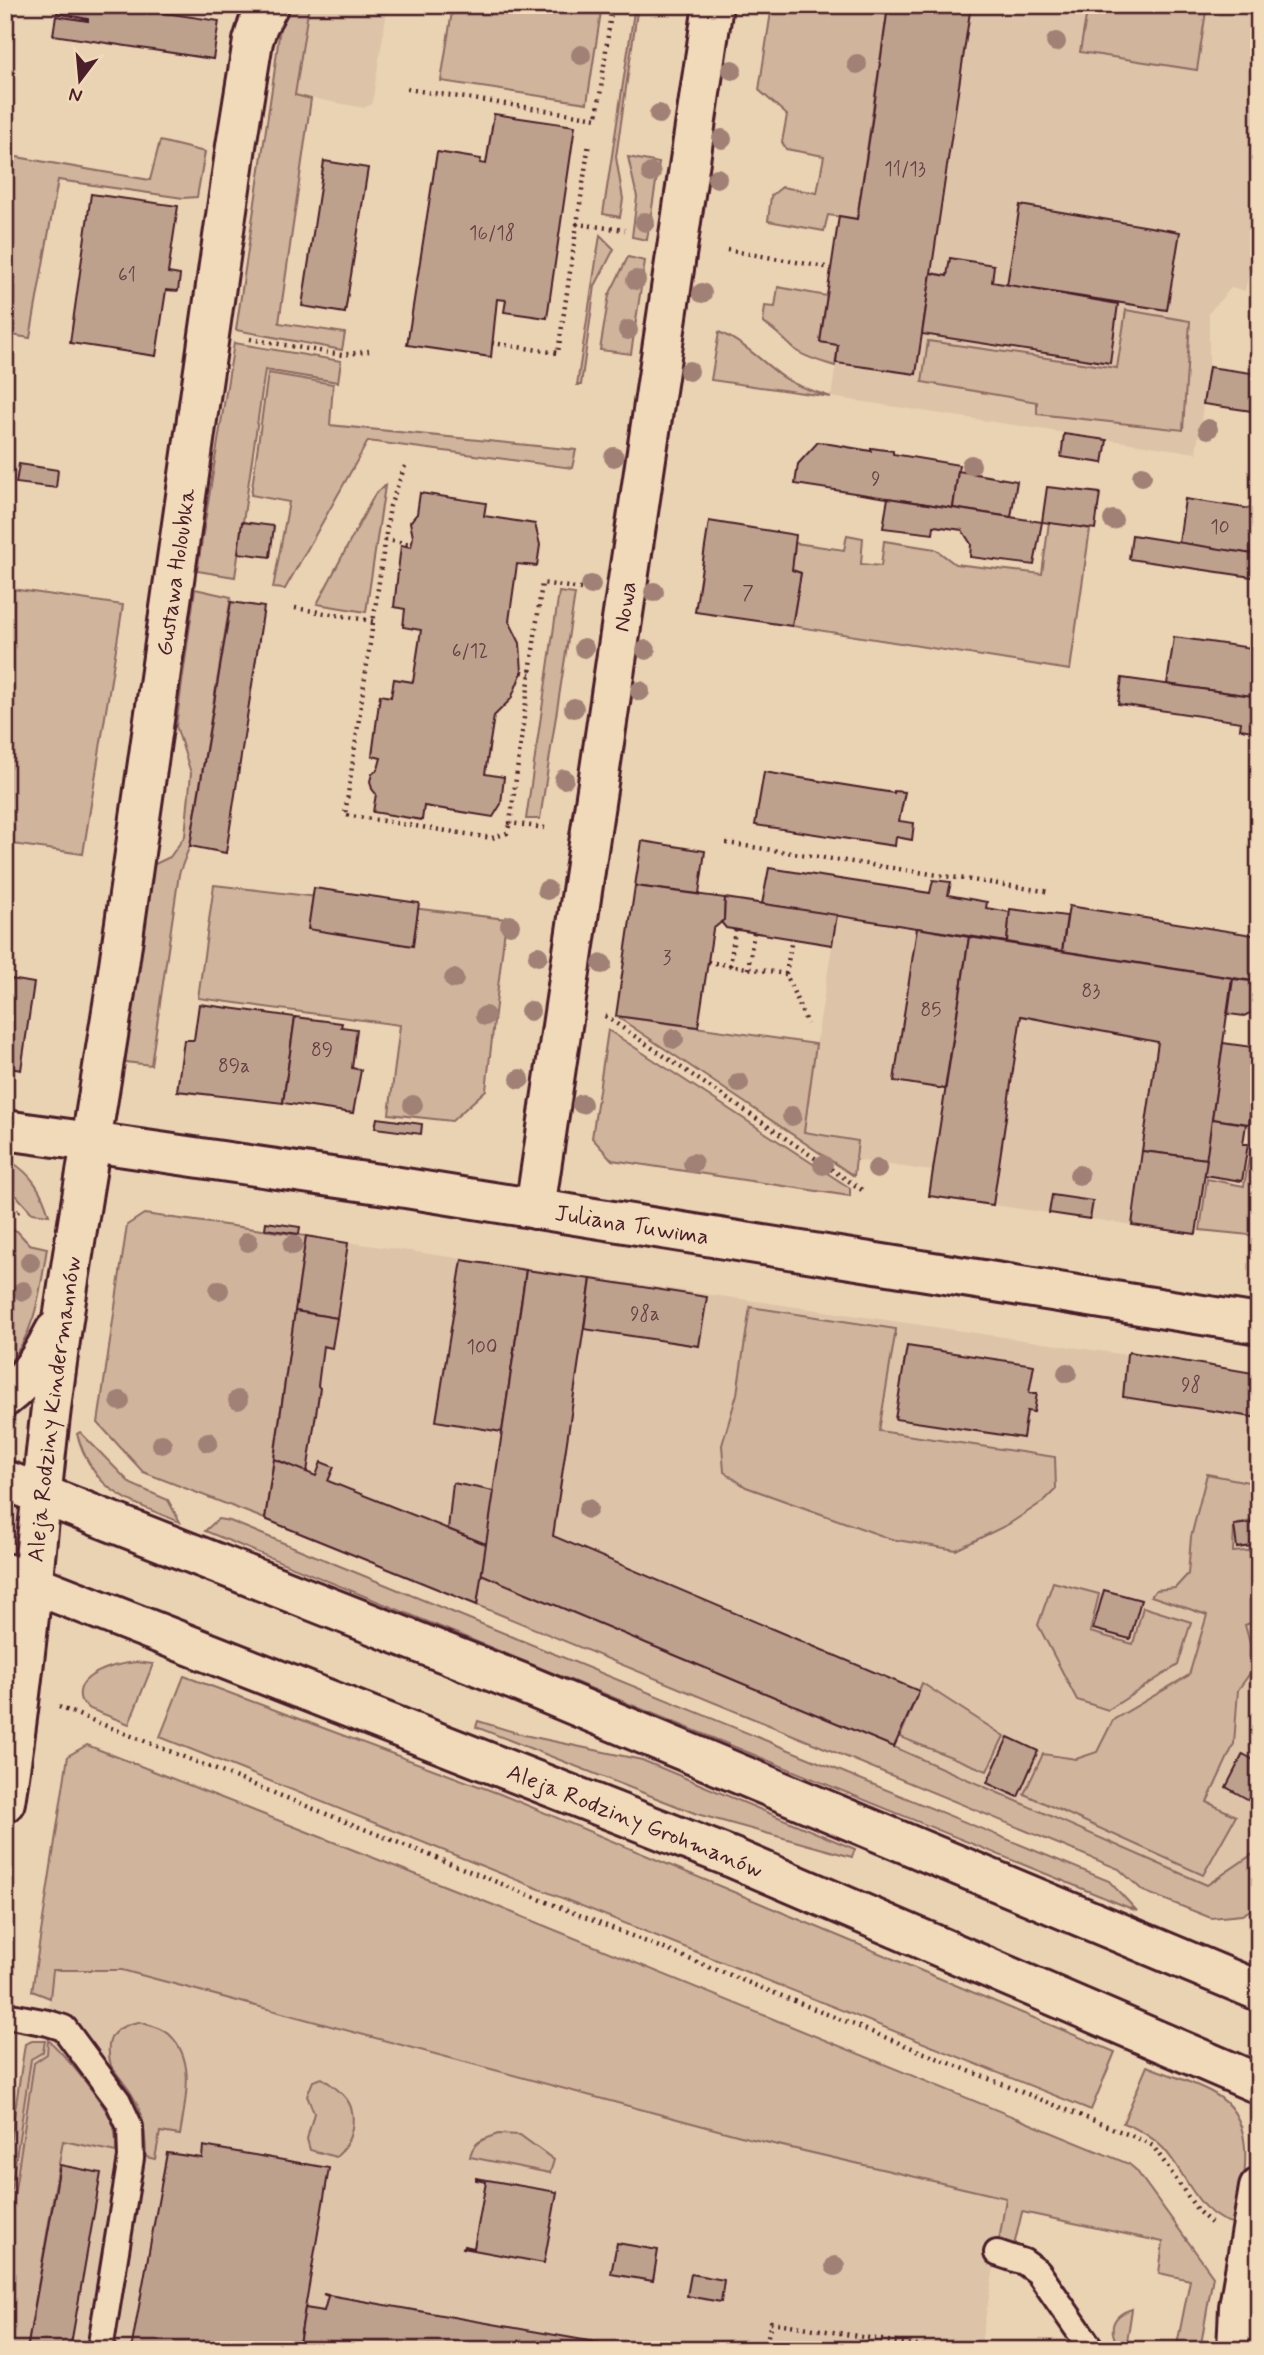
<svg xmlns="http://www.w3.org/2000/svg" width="1264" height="2355" font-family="Mynerve,sans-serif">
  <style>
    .built { fill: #ddc4a8 }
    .green { fill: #d0b49c; stroke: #8d6a64; stroke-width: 2 }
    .building { fill: #bea18d; stroke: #4a1f2b; stroke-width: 2 }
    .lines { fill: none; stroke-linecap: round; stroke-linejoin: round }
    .lane-casing { stroke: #4a1f2b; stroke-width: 30 }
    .street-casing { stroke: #4a1f2b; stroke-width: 44 }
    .secondary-casing { stroke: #4a1f2b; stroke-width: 44 }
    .path { stroke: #4a1f2b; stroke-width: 4.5; stroke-dasharray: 2 5; stroke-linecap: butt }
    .lane { stroke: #f1dab9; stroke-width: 24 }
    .street { stroke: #f1dab9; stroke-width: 38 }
    .secondary { stroke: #f1dab9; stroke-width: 38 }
    .tree { fill: #a18075 }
    .labels { text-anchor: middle; stroke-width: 5; stroke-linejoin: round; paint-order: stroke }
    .number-label { font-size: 19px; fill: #674044 }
    .street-label { font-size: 23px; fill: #4a1f2b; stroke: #f1dab9 }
  </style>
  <rect width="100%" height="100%" fill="#ead3b3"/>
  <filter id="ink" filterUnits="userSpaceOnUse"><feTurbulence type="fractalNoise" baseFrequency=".0143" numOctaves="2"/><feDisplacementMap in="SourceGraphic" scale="14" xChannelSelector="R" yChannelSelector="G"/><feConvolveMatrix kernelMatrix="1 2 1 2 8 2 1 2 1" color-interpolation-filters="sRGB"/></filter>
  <g filter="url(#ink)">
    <g class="built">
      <polygon points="309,5 388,5 372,104 364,108 295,95"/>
      <polygon points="890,5 1259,5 1259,269 1250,268 1245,291 1231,288 1209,313 1209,367 1196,453 831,397"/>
      <polygon points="837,915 1233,978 1196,1234 929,1196 932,1171 855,1160 857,1141 804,1133 816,1044"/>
      <polygon points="306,1236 1259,1374 1259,1850 1208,1885 477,1605 265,1519"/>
      <polygon points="53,1970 122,1970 748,2138 1006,2198 980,2350 5,2350 5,2230 31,2059 43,2052"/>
    </g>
    <g class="green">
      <polygon points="295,5 309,5 295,95 311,99 279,323 345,333 342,350 236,330 274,75 280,27 283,19"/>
      <polygon points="453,5 602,5 587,103 441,81"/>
      <polygon points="635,5 638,5 616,157 623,199 620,217 603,214"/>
      <polygon points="772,5 870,5 870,11 887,14 857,219 828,215 824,231 768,221 771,196 782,187 817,193 824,156 786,149 782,142 787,115 759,90"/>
      <polygon points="1088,5 1207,5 1197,70 1080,52"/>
      <polygon points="160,141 205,152 197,197 183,198 58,180 30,338 5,334 5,155 150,180"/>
      <polygon points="628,157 659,163 647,240 632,237 637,197"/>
      <polygon points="600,235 614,249 595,286 581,385 577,385"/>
      <polygon points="628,257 645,261 631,354 600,350 609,295"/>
      <path d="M 778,287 L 827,296 L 820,342 L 838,345 L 835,366 C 822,362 810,359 798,352 C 786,343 777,330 763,323 L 765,306 L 775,307 Z"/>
      <polygon points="1126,310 1190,321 1183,430 1037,414 1037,402 922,382 928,341 1117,368"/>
      <path d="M 719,332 C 743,342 759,359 779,374 C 794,386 813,391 831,397 L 711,380 Z"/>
      <polygon points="234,343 341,361 338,382 265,370 235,577 197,571"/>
      <polygon points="268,373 333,384 330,425 576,450 572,468 368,441 285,589 273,588 289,502 251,495"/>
      <polygon points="385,486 366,612 317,604 375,494"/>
      <polygon points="1049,522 1090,529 1070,670 792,626 801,573 792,570 795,543 844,550 847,535 863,538 861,564 881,566 884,541 935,549 955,564 1042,574"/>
      <polygon points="5,588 123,605 83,854 5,843"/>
      <polygon points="195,589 231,597 190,845 179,874 151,1065 125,1062 153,865 170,857 185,836 191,773 176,726"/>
      <polygon points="559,592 575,594 540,819 526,819"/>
      <polygon points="214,885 506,919 486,1090 452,1121 389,1114 400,1025 198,998"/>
      <polygon points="616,1016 816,1044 804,1132 858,1141 854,1176"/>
      <polygon points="608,1030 850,1188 850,1196 612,1160 592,1138"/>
      <polygon points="1254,1130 1259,1131 1259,1236 1200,1230 1207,1179 1244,1186"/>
      <path d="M 10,1161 C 32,1174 42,1191 49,1215 L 32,1213 L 6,1184 Z"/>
      <polygon points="144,1214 306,1236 265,1519 143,1472 98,1423 127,1225"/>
      <path d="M 5,1228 L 17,1231 L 29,1244 L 47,1248 C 40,1292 36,1334 5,1368 Z"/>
      <polygon points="750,1307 896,1329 879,1431 1055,1457 1056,1489 1044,1501 1009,1524 956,1550 891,1539 746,1487 724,1472 722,1445 737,1394"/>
      <path d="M 80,1432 L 131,1484 L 168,1500 L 180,1522 C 128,1500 94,1494 77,1434 Z"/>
      <polygon points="1207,1474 1259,1484 1259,1519 1234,1525 1233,1552 1259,1550 1259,1620 1245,1625 1256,1665 1238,1690 1234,1744 1207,1802 1236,1816 1203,1875 1024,1794 1043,1754 1076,1759 1097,1752 1113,1720 1189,1675 1207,1615 1151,1596 1156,1590 1175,1588 1188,1574 1191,1537"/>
      <polygon points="218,1519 230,1521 1109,1881 1137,1911 205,1531"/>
      <polygon points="481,1574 894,1747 1207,1885 1259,1850 1259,1905 1242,1915 1211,1918 1143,1891 1119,1869 477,1605"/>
      <polygon points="1053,1582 1099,1594 1090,1632 1133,1644 1143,1607 1191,1622 1178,1665 1108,1710 1077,1700 1038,1625"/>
      <path d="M 136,1662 L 153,1664 L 129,1724 L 90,1709 L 81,1701 C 72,1674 116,1664 136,1662 Z"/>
      <polygon points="184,1676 500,1794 1115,2052 1091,2110 160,1737"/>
      <polygon points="922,1683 1004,1736 987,1771 900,1737"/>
      <polygon points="478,1721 524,1735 642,1760 855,1849 852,1857 697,1814 476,1727"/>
      <polygon points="87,1745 496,1906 1129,2164 1136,2170 1213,2276 1200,2350 1176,2350 1190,2280 1159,2273 1163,2242 1022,2212 1014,2246 999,2241 1006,2198 748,2138 122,1970 53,1970 50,1998 32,1991 68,1756"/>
      <path d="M 139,2022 C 148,2025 162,2027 169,2034 C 197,2060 185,2102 180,2135 L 160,2132 L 155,2159 L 146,2157 C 145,2111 139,2102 111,2066 C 104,2039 112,2027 139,2022 Z"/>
      <path d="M 48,2040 C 65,2054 100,2099 111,2119 C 116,2129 116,2141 116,2152 L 63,2141 L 27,2350 L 5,2350 L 5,2257 L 34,2063 L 47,2054 Z"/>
      <polygon points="32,2041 45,2041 43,2052 31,2059 5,2230 5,2177 25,2044"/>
      <path d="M 1147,2066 C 1169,2075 1193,2082 1213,2093 C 1261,2119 1243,2182 1237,2224 C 1199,2220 1187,2174 1164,2149 C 1152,2136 1139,2129 1123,2123 Z"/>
      <path d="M 322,2078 C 329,2083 338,2089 344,2096 C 360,2113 352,2144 336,2157 L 310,2150 L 307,2139 L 314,2113 L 307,2096 L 313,2081 Z"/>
      <path d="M 498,2134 L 520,2135 L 554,2160 L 550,2173 L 470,2157 C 473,2141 484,2139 498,2134 Z"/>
      <path d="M 1132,2309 L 1127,2342 L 1175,2350 L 1123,2350 C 1107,2334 1109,2316 1132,2309 Z"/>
    </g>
    <g class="building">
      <polygon points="59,5 112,5 219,21 213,59 53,35 56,16 88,21 88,19 57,13"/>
      <polygon points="870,5 971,5 916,374 836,363 838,345 820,342 839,216 857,219 872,121 887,14 870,11"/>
      <polygon points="494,114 575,126 547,318 504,312 506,300 497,299 491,357 407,345 437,152 481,159 480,163 486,164"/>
      <polygon points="324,161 368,168 345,313 302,306"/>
      <polygon points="91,194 178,206 168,273 180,275 178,291 166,290 156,356 70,343"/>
      <polygon points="1020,205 1180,232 1167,310 1007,285"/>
      <polygon points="1259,210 1259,269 1250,267"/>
      <polygon points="950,258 994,265 992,282 1118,304 1110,363 922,334 931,273 947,276"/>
      <polygon points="1209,367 1259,374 1259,412 1203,404"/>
      <polygon points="1064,434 1107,440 1103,463 1061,457"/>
      <polygon points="818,442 871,451 871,448 893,451 893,454 959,465 953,508 795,484 798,464"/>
      <polygon points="19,464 58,470 56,488 16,483"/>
      <polygon points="958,471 1017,481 1011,517 953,508"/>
      <polygon points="1047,487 1100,493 1095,529 1042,522"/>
      <polygon points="420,493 486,503 484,516 535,524 540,545 537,566 517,564 509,621 520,643 522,672 511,699 494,716 485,774 504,777 501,804 493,817 424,806 422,820 373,812 376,794 372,789 370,781 372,774 378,769 381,758 372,756 380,695 391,697 394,679 413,682 421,630 403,627 405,609 394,607 401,545 411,547 413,537 410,522 417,514"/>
      <polygon points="888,498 1042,522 1034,565 970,557 971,544 962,530 934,526 933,534 883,528"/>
      <polygon points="1185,499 1259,510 1259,555 1179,543"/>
      <polygon points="709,521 796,535 792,570 801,573 792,626 695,612"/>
      <polygon points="242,522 274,526 270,557 238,553"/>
      <polygon points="1132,535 1259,555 1259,578 1129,559"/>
      <polygon points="231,602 264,607 226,853 190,846"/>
      <polygon points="1174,637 1259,649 1259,697 1167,684"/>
      <polygon points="1122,678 1259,697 1259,732 1240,729 1241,722 1118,704"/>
      <polygon points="764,772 894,793 894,791 905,792 899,821 914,823 912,840 896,837 895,846 755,825"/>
      <polygon points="642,841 705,851 699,894 635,886"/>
      <polygon points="769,868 930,893 933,880 951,882 948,895 987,902 986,908 1010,912 1007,942 762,904"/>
      <polygon points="635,886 725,898 724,920 713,929 698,1027 616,1016"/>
      <polygon points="314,888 419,903 413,946 308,929"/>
      <polygon points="725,898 837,915 832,945 726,928 721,922 724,920"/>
      <polygon points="1069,906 1259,936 1259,982 1062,951"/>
      <polygon points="1010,909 1067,916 1062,951 1007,942"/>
      <polygon points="917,928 969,937 945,1089 894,1081"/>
      <polygon points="969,937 1232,978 1207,1159 1142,1151 1158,1042 1021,1016 993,1205 929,1196"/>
      <polygon points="5,978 34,983 21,1070 5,1067"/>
      <polygon points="1233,979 1259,982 1259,1013 1252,1012 1244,1016 1228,1014"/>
      <polygon points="199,1004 295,1017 283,1103 177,1091 184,1040 194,1040"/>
      <polygon points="295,1017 342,1023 341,1027 357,1029 352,1068 361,1070 353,1113 283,1103"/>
      <polygon points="1223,1043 1259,1048 1249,1124 1212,1119"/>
      <polygon points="377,1118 422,1124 421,1134 375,1128"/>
      <polygon points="1212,1119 1246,1124 1243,1144 1248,1144 1242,1181 1204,1175"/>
      <polygon points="1142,1151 1207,1159 1196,1234 1132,1225"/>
      <polygon points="1052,1195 1093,1201 1090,1219 1049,1213"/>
      <polygon points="266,1222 300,1227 299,1234 265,1229"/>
      <polygon points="306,1236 348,1243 337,1318 295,1311"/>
      <polygon points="462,1260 526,1270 502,1432 436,1421"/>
      <polygon points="526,1270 591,1279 553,1536 919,1691 894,1747 481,1574"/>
      <polygon points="591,1279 707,1297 699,1346 584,1329"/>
      <polygon points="295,1311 337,1318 332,1348 323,1346 318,1386 320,1388 307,1472 274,1459"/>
      <polygon points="907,1346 1034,1365 1029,1393 1037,1393 1034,1412 1027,1411 1023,1438 895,1419"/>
      <polygon points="1130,1352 1259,1374 1259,1418 1123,1397 1127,1354"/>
      <polygon points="274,1459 316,1476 321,1462 334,1467 328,1481 486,1544 477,1605 265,1519"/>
      <polygon points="453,1483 494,1491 486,1544 448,1529"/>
      <polygon points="1259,1522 1259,1545 1237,1548 1234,1525"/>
      <polygon points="1104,1590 1141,1600 1130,1639 1093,1629"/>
      <polygon points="1008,1737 1038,1751 1018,1797 987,1783"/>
      <polygon points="1243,1754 1259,1763 1259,1787 1251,1801 1226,1787"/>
      <polygon points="203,2146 329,2168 298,2350 131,2350 167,2153 202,2158"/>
      <polygon points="60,2165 101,2173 70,2350 27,2350"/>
      <polygon points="476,2178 557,2192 544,2263 463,2248 464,2246 474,2248 486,2182 476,2180"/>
      <polygon points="617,2243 658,2250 653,2281 611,2274"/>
      <polygon points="691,2274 724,2280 721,2302 687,2296"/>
      <polygon points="323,2294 640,2350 298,2350 305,2308 324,2311 328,2296"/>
    </g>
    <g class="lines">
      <defs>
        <g id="lane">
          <polyline points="5,2015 48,2023 64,2028 118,2101 130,2127 131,2158 100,2350"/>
          <polyline points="997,2253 1024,2262 1038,2272 1092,2350"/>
        </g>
        <g id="street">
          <path id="s1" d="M 5,1130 L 91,1142 L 116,986 L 236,146 L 253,41 L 258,25 L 269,5"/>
          <path id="s2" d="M 535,1209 L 713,5"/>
        </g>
        <g id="secondary">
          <path d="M 5,1397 C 28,1380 42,1356 55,1331"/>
          <polyline points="5,1480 519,1682 1259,1991"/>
          <path id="s3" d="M 5,1573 L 733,1858 L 1259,2084"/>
          <path id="s4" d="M 5,1802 C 24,1683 34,1563 47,1443 C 58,1342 75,1242 91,1142 L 393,1186 L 1259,1324"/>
          <polyline points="1237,2350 1239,2307 1259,2188"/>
        </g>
      </defs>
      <use href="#lane" class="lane-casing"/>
      <use href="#street" class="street-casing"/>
      <use href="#secondary" class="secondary-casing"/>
      <g class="path">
        <polyline points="407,89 597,118 612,5"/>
        <polyline points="576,224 625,230"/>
        <polyline points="727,250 831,268"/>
        <polyline points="250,339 342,355 369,351"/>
        <polyline points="492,343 558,353 589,143"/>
        <polyline points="405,466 390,506 345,815 492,838 507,833 510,823"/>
        <polyline points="385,540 412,544"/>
        <polyline points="295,608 373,621"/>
        <polyline points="522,672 530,674"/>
        <polyline points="545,828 510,823 542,583 581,589"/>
        <polyline points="726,843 1051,892"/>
        <polyline points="708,962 786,974 807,1024"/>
        <polyline points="730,966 735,930"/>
        <polyline points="748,969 754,933"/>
        <polyline points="786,974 792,938"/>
        <polyline points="605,1016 865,1192"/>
        <polyline points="5,1218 19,1211"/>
        <polyline points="59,1707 1142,2140 1153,2146 1198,2211 1211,2223"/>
        <polyline points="765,2350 771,2322 944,2350"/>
        <polyline points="970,2350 981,2344"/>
      </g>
      <use href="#lane" class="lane"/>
      <use href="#street" class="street"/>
      <use href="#secondary" class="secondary"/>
    </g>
    <g class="tree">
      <circle cx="1056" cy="42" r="10"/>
      <circle cx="581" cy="55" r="10"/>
      <circle cx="857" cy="64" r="10"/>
      <circle cx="732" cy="70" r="10"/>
      <circle cx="659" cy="114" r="10"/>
      <circle cx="722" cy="139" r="10"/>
      <circle cx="651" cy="173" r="10"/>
      <circle cx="717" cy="178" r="10"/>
      <circle cx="645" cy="222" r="10"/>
      <circle cx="636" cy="280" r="10"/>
      <circle cx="702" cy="293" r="10"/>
      <circle cx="628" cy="330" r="10"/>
      <circle cx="689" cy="371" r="10"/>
      <circle cx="1208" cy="429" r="10"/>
      <circle cx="614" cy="457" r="10"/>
      <circle cx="971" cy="465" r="10"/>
      <circle cx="1142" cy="476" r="10"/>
      <circle cx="1113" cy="520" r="10"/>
      <circle cx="591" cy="585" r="10"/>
      <circle cx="654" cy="592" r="10"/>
      <circle cx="584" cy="648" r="10"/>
      <circle cx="646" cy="650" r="10"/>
      <circle cx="640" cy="691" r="10"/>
      <circle cx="574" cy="708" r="10"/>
      <circle cx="564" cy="779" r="10"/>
      <circle cx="547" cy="890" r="10"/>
      <circle cx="510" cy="925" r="10"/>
      <circle cx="538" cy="956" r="10"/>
      <circle cx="602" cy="964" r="10"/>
      <circle cx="454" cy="979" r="10"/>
      <circle cx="530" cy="1011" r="10"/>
      <circle cx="485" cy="1016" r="10"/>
      <circle cx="674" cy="1039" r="10"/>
      <circle cx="520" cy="1079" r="10"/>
      <circle cx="739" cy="1083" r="10"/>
      <circle cx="582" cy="1104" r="10"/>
      <circle cx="413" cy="1105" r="10"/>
      <circle cx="792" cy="1116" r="10"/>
      <circle cx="693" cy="1163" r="10"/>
      <circle cx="823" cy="1165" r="10"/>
      <circle cx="877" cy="1169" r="10"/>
      <circle cx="1079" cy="1175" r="10"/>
      <circle cx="248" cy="1242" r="10"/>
      <circle cx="293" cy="1245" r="10"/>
      <circle cx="30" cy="1262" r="10"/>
      <circle cx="219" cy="1290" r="10"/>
      <circle cx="23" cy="1291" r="10"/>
      <circle cx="1067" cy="1373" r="10"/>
      <circle cx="238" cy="1400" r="10"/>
      <circle cx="120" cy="1401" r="10"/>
      <circle cx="208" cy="1442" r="10"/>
      <circle cx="162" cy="1444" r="10"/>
      <circle cx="588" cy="1509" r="10"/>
      <circle cx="835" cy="2266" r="10"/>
    </g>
  </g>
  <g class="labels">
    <g class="number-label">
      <text x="905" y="175">11/13</text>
      <text x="492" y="239">16/18</text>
      <text x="127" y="281">61</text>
      <text x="876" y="485">9</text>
      <text x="1220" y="533">10</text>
      <text x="748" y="599">7</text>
      <text x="470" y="657">6/12</text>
      <text x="667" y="964">3</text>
      <text x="1091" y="997">83</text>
      <text x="931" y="1016">85</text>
      <text x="322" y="1056">89</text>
      <text x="234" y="1072">89a</text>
      <text x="645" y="1320">98a</text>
      <text x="482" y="1353">100</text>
      <text x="1191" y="1391">98</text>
    </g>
    <g class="street-label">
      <text dy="8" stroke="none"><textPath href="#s1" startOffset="663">Gustawa Holoubka</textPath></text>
      <text dy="8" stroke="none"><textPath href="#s2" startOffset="609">Nowa</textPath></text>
      <text dy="8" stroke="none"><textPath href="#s4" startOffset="1213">Juliana Tuwima</textPath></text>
      <text dy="8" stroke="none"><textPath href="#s4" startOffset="396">Aleja Rodziny Kindermannów</textPath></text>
      <text dy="8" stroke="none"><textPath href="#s3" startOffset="677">Aleja Rodziny Grohmanów</textPath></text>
    </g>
  </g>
  <rect width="1264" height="2355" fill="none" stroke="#f1dab9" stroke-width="28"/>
  <rect x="14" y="14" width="1236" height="2327" fill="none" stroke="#4a1f2b" stroke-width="2.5" filter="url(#ink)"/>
  <g transform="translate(80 80) rotate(196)" stroke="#f1dab9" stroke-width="5" paint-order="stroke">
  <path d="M0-5L12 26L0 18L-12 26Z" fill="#4a1f2b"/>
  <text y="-10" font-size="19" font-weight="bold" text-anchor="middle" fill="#4a1f2b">N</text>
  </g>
</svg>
